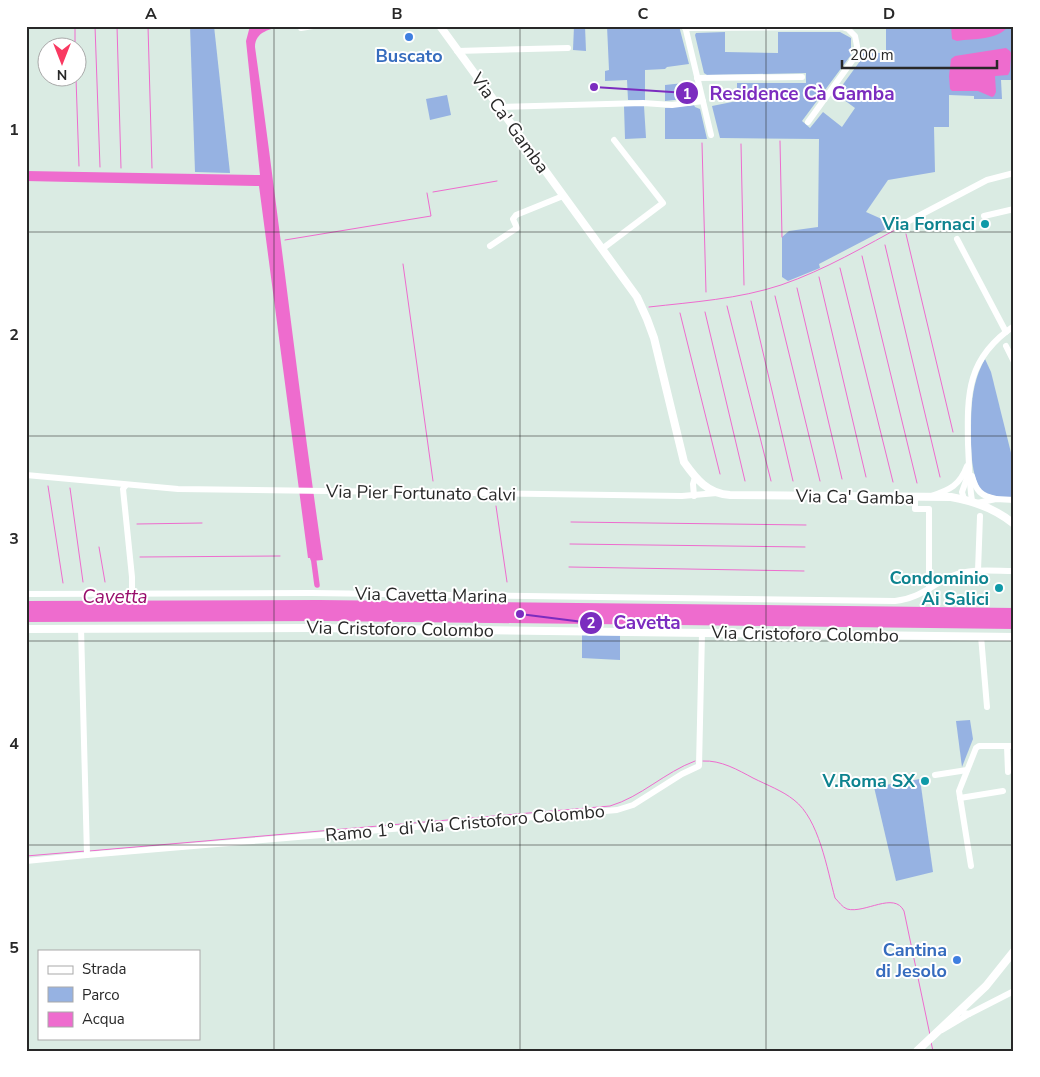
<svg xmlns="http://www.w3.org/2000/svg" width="1040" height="1077" font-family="'Nunito Sans',sans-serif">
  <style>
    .green { fill: #96b2e2 }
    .water { fill: #ee6cce }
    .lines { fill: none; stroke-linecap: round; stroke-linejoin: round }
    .stream { stroke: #ee6cce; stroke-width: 1 }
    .canal { stroke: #ee6cce; stroke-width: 5.5 }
    .minor { stroke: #fff; stroke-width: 6 }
    .tertiary { stroke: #fff; stroke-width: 8 }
    .grid { fill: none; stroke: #282828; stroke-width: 1; stroke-opacity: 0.55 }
    .shop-dot { fill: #3f7fe0; stroke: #fff; stroke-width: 2 }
    .culture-dot { fill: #0f9aa8; stroke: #fff; stroke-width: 2 }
    .labels { text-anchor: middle; stroke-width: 4; stroke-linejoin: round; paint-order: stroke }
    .shop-label { font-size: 18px; font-weight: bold; fill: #366cbe; stroke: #fff }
    .street-label { font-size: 18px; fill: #282828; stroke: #fff }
    .culture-label { font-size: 18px; font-weight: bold; fill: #0d838f; stroke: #fff; text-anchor: end }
    .water-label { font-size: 19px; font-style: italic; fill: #980d6b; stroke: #fff }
    .leader { fill: none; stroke: #7b2cbf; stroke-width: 2 }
    .callout-dot { fill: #7b2cbf; stroke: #fff; stroke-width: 2 }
    .mark-label { font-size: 15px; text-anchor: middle; font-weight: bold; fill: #fff }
    .callout-label { font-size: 19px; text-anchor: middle; font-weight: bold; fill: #7b2cbf; stroke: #fff; stroke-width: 4; stroke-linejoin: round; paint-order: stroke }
    .neatline { fill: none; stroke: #282828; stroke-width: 2 }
    .grid-label { font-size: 16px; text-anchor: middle; font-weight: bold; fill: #282828 }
  </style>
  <rect width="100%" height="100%" fill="#daebe3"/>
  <g class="green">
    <polygon points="190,26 214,26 230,173 195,172"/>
    <polygon points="574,26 585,26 586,51 573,50"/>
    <polygon points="607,26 679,26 689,64 667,67 665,69 645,70 645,101 628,100 627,80 605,81 605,71 609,70"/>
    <polygon points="861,26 1014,26 1014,80 1001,80 1002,99 974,99 974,96 949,95 949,127 934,127 935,172 888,180 866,212 884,220 888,228 819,264 820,268 788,281 782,277 782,237 789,231 818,227 819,139 720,138 712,106 737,101 737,83 806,83 806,73 707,75 704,73 695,35 696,33 725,32 725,52 778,53 778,32 840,32 851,38 851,55 802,121 810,128 823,112 842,127 855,108 836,94 863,57 863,53 886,53 886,28 861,28"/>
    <polygon points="693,82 696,93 693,98 665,101 665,85"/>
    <polygon points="447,95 451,115 430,120 426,99"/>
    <polygon points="694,105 695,107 700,109 707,139 665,139 665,108"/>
    <polygon points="624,106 644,106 646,138 625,139"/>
    <path d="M 985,359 L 991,372 L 1014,465 L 1014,497 L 997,497 L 981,492 C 971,472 971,453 971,431 C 971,405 972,382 985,359 Z"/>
    <polygon points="582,634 620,635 620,660 582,658"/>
    <polygon points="970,720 973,739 962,767 956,721"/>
    <polygon points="920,779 933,872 896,881 874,787"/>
  </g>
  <g class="water">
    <path d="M 250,26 L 284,26 C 271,29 255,31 255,47 C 279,217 298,389 323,560 L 311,561 L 310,558 L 308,558 L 259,186 L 26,181 L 26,171 L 260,175 L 246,41 Z"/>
    <path d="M 951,26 L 1009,26 C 996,41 975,38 957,41 L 952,39 Z"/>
    <polygon points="1006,48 1010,51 1011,53 1010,71 1008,75 995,76 996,92 994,96 992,97 978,91 952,91 950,89 949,76 951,59 955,56"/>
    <polygon points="319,600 1014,608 1014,629 325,621 26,622 26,601"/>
  </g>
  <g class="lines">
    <g class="stream">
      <polyline points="75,26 75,48"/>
      <polyline points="95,26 100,167"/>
      <polyline points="117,26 121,168"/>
      <polyline points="148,26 152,168"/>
      <polyline points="76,78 79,166"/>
      <polyline points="780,141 782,237"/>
      <polyline points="702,143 706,292"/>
      <polyline points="741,144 744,285"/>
      <polyline points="433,192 497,181"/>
      <polyline points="906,234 953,432"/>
      <polyline points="285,240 431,216 427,193"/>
      <polyline points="885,245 940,477"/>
      <polyline points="862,256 917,483"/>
      <polyline points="403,264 433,481"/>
      <polyline points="840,268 893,482"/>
      <polyline points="819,277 866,477"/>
      <polyline points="797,288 842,479"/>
      <polyline points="775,296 820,481"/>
      <polyline points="751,301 793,481"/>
      <polyline points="727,306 771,481"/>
      <path d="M 649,307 C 693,302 739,299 781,285 C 825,270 865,246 906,224"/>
      <polyline points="705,312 745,481"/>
      <polyline points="680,313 720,474"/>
      <polyline points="48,486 63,583"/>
      <polyline points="70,488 83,582"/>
      <polyline points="496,506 507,582"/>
      <polyline points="571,522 806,525"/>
      <polyline points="137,524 202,523"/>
      <polyline points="570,544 805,547"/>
      <polyline points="99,547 105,582"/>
      <polyline points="140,557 280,556"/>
      <polyline points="569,567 804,571"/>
      <path d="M 703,761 C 721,760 738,770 753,778 C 767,785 783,791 794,800 C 819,819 827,869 835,898 C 839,902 842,907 847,909 C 865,914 894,891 904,911 L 930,1035"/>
      <path d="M 89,851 L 610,806 C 641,797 665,772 695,761"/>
      <polyline points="26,856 86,851"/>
      <polyline points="931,1042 933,1051"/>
    </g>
    <polyline class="canal" points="313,555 317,585"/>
    <g class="minor">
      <polyline points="685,26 711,135"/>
      <polyline points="301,28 313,26"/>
      <polyline points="685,28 842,27 848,29 855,36 857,46 857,54 808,122"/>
      <polyline points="457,51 568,48"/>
      <polyline points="697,78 802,77"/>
      <polyline points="498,107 643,103 672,105 703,101"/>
      <polyline points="984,216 1014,209"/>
      <polyline points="907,222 987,180 1014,173"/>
      <polyline points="957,239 1006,332"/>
      <polyline points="490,246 517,228 513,219 516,215 563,196"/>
      <polyline points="602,249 663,203 614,140"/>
      <polyline points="1006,346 1014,362"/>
      <polyline points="26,475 178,489 682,496 717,493"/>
      <path d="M 972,476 C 976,491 981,496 996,499"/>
      <polyline points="126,485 123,489 132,577 132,594"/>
      <polyline points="694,496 693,484 695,477"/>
      <path d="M 931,496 C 950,490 960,485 967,466"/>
      <polyline points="915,497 915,509 929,509 929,589"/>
      <polyline points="964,499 962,492 968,475"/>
      <path d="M 972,501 C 969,482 969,463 968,444 C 967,393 967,358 1014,326"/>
      <polyline points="977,503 996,499 1014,500"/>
      <polyline points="978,571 980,516"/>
      <path d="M 26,594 L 311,593 L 895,601 C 919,599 931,585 952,576 C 971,568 993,571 1014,571"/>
      <polyline points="981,636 987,707"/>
      <polyline points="1007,746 1008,772"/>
      <polyline points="935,775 967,770"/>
      <polyline points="960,798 1003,791"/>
      <polyline points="87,855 617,810 633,805 682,774 699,766 702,633"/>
      <polyline points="26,861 87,855 81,628"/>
      <polyline points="971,866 959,791 976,748 979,746 1014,746"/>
      <polyline points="961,1010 964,1013 969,1014 1014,991"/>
      <polyline points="942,1030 969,1014"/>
    </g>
    <g class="tertiary">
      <path d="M 440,26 L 637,297 L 647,319 L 654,338 L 684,462 C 696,479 708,494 730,495 L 951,497 C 974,501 996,509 1014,524"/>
      <polyline points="26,629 312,628 1014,637"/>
      <polyline points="917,1051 986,986 1014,951"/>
    </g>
  </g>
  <path class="grid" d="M 274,26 L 274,1051M 520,26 L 520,1051M 766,26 L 766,1051M 26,232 L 1014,232M 26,436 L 1014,436M 26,641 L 1014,641M 26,845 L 1014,845"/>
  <g class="shop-dot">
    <circle cx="409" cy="37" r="5"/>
    <circle cx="957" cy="960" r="5"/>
  </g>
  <g class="culture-dot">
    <circle cx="985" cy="224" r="5"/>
    <circle cx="999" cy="588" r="5"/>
    <circle cx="925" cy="781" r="5"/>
  </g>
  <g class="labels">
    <g class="shop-label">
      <text x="409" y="62">Buscato</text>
      <text x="947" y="956" text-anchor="end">Cantina<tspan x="947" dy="21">di Jesolo</tspan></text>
    </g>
    <g class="street-label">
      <text transform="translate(510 123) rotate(54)" y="6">Via Ca' Gamba</text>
      <text transform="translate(421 493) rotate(1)" y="6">Via Pier Fortunato Calvi</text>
      <text transform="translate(855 497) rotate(1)" y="6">Via Ca' Gamba</text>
      <text transform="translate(431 595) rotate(1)" y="6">Via Cavetta Marina</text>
      <text transform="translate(400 629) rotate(1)" y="6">Via Cristoforo Colombo</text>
      <text transform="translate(805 634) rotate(1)" y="6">Via Cristoforo Colombo</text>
      <text transform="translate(465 823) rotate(-5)" y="6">Ramo 1° di Via Cristoforo Colombo</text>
    </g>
    <g class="culture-label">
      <text x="975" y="230">Via Fornaci</text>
      <text x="989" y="584">Condominio<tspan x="989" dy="21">Ai Salici</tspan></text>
      <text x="915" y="787">V.Roma SX</text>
    </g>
    <g class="water-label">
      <text x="115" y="603">Cavetta</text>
    </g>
  </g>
  <path class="leader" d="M594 87L687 93M520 614L591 623"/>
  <g class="callout-dot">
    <circle cx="594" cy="87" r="5"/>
    <circle cx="520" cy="614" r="5"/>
    <circle cx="687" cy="93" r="12"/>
    <circle cx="591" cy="623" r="12"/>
  </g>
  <g class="mark-label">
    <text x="687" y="99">1</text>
    <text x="591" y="628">2</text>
  </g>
  <g class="callout-label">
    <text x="802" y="100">Residence Cà Gamba</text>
    <text x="647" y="629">Cavetta</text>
  </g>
  <rect width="1040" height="1077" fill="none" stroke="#ffffff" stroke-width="55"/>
  <rect x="38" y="950" width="162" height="90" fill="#ffffff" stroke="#a9a9a9"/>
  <rect x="48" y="966" width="25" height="8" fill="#ffffff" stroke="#a9a9a9"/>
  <text x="82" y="974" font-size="15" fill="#282828">Strada</text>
  <rect x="48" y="987" width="25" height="15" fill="#96b2e2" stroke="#a9a9a9"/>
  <text x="82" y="1000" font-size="15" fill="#282828">Parco</text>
  <rect x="48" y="1012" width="25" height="15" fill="#ee6cce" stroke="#a9a9a9"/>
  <text x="82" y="1024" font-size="15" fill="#282828">Acqua</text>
  <g transform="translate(62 62) rotate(180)"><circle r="24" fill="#ffffff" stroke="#a9a9a9"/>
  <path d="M0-4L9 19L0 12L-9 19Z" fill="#f93961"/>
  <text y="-8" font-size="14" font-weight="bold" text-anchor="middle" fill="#282828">N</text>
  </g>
  <path d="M842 60v8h155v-8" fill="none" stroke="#282828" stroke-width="2.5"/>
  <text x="850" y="60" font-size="15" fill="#282828" stroke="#ffffff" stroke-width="4" paint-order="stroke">200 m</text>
  <rect x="28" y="28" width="984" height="1022" class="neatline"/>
  <g class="grid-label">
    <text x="151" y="19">A</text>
    <text x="397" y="19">B</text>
    <text x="643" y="19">C</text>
    <text x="889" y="19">D</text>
    <text x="14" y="135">1</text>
    <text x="14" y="340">2</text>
    <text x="14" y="544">3</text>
    <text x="14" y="749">4</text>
    <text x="14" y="953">5</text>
  </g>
</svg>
